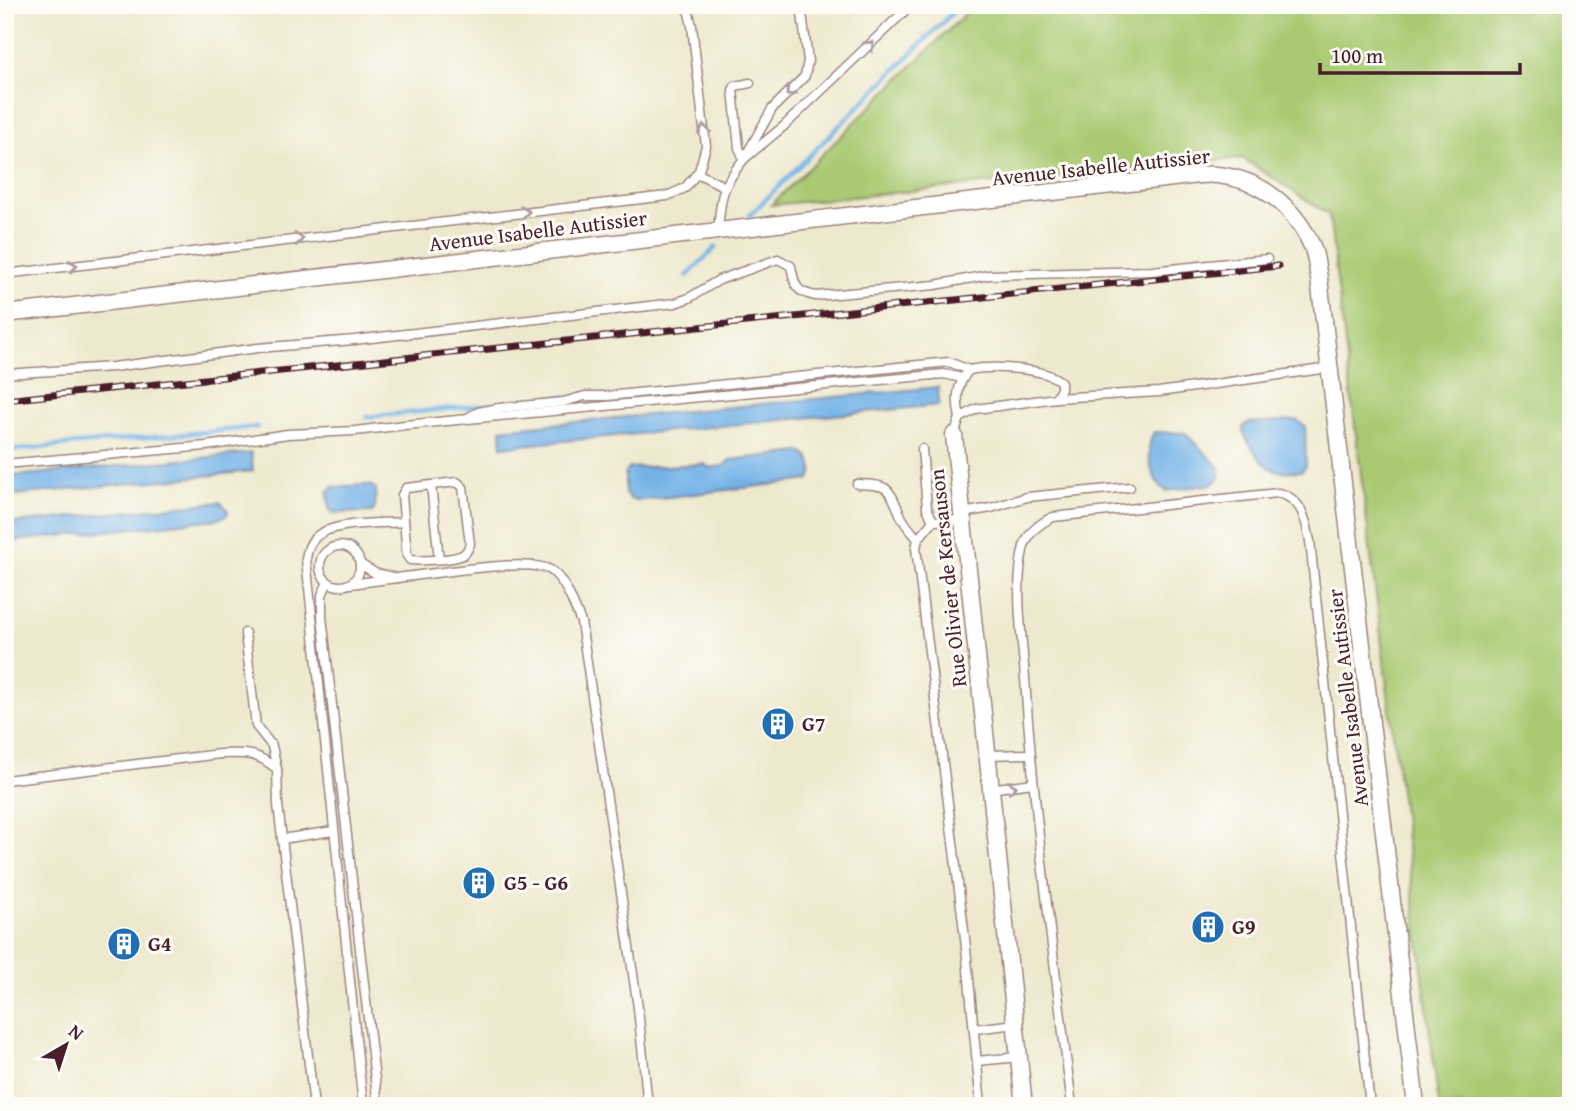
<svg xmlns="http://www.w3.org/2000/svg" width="1576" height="1111" font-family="'Gentium Book Plus',serif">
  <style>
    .green { fill: #a9ca72; stroke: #7a744e; stroke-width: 2 }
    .water { fill: #74b3e7; stroke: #5f6989; stroke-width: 2 }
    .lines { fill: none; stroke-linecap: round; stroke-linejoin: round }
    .stream { stroke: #74b3e7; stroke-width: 4.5 }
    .lane-casing { stroke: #9c847c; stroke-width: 11 }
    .street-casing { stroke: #9c847c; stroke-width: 19 }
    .lane { stroke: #fff; stroke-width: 8 }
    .street { stroke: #fff; stroke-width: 16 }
    .rail-casing { stroke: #4a1f2b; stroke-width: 7 }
    .rail { stroke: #fdfcf7; stroke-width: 4.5; stroke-dasharray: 13; stroke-linecap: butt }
    .oneway { stroke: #ae9aa0 }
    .labels { text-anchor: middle; stroke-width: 6; stroke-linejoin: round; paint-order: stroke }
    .street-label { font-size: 21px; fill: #4a1f2b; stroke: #fdfcf7 }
    .poi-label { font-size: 21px; font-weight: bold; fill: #4a1f2b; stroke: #fdfcf7; text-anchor: start }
  </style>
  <rect width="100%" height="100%" fill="#fdfcf7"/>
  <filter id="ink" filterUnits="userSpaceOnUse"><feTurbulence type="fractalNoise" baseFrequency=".0143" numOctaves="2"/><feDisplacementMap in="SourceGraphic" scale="14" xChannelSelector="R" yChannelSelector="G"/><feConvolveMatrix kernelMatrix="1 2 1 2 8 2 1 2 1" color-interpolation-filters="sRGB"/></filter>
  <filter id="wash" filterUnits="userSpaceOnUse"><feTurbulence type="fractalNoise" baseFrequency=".00686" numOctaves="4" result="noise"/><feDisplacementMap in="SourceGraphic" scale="28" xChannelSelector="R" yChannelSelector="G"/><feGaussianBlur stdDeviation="1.57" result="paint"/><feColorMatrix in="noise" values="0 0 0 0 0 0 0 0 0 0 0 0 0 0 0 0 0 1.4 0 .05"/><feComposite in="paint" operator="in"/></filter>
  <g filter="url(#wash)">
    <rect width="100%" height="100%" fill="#eee9ce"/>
    <polygon class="green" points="974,5 1571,5 1571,1106 1439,1106 1329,215 1242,158 771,205"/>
    <g class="water">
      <polygon points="938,387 939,405 502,447 501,429"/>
      <path d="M 1297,420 L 1305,426 L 1306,466 L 1301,471 C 1292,471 1281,473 1272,469 C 1263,465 1243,438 1243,428 L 1247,423 Z"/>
      <path d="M 1154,432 L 1185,433 L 1220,468 L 1219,478 L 1212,484 L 1166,491 C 1150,480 1144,449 1154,432 Z"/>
      <path d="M 800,452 C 812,456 816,470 809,480 L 644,500 L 632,500 L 625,494 L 625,473 L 629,468 L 705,464 L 709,468 L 723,466 L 730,460 Z"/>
      <polygon points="251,453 253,471 5,496 5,477"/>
      <polygon points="370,485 376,489 375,508 372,512 333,513 329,508 328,492 333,487"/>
      <polygon points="220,502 228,510 227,515 218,519 5,542 5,524"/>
    </g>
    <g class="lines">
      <g class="stream">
        <polyline points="750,215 960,5"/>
        <polyline points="687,276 716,247"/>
        <polyline points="367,417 565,397"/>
        <polyline points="5,451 257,427"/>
      </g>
    </g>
  </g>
  <g filter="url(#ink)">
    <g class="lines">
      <defs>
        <g id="lane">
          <polyline points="801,5 808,61 805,76 772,109 744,159 784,126 911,5"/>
          <polyline points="697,173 725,187"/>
          <path d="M 718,231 C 721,196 721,187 744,159 L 739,148 L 733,90 L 735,86 L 750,83"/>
          <polyline points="5,274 667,196 685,188 699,171 706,146 692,26 687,5"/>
          <path d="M 5,374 L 113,367 L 258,348 L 354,340 L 675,303 L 689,298 L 719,280 L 778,259 L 791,266 C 795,286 795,292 816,296 L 935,285 L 988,275 L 1152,271 L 1267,259"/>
          <polyline points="467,418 478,412 499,408 563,402 585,396 607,396 949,362 969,370"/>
          <path d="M 960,418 C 956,400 956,385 969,370 C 990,366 1045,367 1061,382 L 1061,389 L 1056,398"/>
          <polyline points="954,435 960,418 976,409 1056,398 1159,392 1329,368"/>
          <polyline points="922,449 927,508 933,521 962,520"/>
          <polyline points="5,464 206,446 288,434 355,431 405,425 944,374 962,378"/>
          <path d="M 457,482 L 463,487 L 470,544 C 468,548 468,551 464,554 C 456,560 421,561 410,560 L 407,556 L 402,495 L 406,488 Z"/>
          <path d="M 857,484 C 891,485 888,487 901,516 C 905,525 912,532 918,539"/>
          <polyline points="431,485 439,559"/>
          <polyline points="962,513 991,508 1027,497 1130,487"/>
          <polyline points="933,521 918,539 916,548 965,938 981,1106"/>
          <circle cx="340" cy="566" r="20"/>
          <path d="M 397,578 C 426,575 532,556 552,571 C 566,582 574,606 581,622 L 638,1008 L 648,1106"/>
          <polyline points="328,582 322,595 322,617 378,1106"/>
          <polyline points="350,584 397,578 375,573 360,564"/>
          <polyline points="245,633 256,726 272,746 277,769"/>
          <polyline points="987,755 1030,754"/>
          <path d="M 5,780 L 220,754 C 246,753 256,752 277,769 L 278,805 L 314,1106"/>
          <polyline points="990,789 1033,783"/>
          <polyline points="282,839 333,831"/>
          <polyline points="974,1029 1016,1024"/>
          <polyline points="977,1061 1019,1057"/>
          <path d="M 363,1106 L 306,559 C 307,552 309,544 314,539 C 329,521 381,524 404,522"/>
          <path d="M 1072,1106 C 1055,964 1034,821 1025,678 C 1022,638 1014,585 1024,546 C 1029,531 1040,523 1053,517 L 1278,493 C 1302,498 1306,520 1310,541 L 1370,1106"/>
        </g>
        <g id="street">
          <path d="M 5,314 L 1173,178 C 1187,177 1203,173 1217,175 C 1260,179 1294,206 1312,246 C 1316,255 1317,268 1319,278 L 1416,1106"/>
          <polyline points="954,435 1024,1106"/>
        </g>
      </defs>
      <use href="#lane" class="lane-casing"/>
      <use href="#street" class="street-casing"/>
      <use href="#lane" class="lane"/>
      <use href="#street" class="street"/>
      <defs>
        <polyline id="rail" points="5,400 1278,266"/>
      </defs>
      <use href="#rail" class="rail-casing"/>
      <use href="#rail" class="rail"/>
    </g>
    <defs><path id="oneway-chevron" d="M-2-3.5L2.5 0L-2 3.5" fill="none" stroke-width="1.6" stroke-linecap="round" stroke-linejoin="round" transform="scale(1.75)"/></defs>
    <g class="oneway">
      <use href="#oneway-chevron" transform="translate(870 45) rotate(-44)"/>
      <use href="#oneway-chevron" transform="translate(790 92) rotate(135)"/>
      <use href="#oneway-chevron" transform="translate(704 129) rotate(-97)"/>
      <use href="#oneway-chevron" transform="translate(525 212) rotate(-7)"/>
      <use href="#oneway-chevron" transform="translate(299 239) rotate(-7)"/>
      <use href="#oneway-chevron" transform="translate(73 266) rotate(-7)"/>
      <use href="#oneway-chevron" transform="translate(1012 787) rotate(-7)"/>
    </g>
  </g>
  <defs>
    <symbol id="building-disc" viewBox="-11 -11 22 22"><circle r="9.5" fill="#1f6fb2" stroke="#fdfcf7"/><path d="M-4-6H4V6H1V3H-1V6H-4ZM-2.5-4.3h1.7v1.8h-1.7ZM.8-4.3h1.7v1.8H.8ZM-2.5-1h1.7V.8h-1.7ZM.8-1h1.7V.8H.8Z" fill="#fff"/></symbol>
  </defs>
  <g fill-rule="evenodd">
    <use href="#building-disc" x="759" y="705" width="38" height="38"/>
    <use href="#building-disc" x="460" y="864" width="38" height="38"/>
    <use href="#building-disc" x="1189" y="908" width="38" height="38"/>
    <use href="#building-disc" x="105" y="925" width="38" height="38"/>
  </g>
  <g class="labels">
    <g class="street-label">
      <text transform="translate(1101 167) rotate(-6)" y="7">Avenue Isabelle Autissier</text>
      <text transform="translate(538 231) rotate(-7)" y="7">Avenue Isabelle Autissier</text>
      <text transform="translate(948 578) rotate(-96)" y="7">Rue Olivier de Kersauson</text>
      <text transform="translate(1348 698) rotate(-97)" y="7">Avenue Isabelle Autissier</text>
    </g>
    <g class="poi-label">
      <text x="802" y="731">G7</text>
      <text x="504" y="890">G5 - G6</text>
      <text x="1232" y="934">G9</text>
      <text x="148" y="951">G4</text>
    </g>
  </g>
  <rect width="1576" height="1111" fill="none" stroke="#fdfcf7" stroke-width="28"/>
  <g transform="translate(66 1045) rotate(39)" stroke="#fdfcf7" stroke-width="5" paint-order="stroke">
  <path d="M0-5L12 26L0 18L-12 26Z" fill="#4a1f2b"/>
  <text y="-10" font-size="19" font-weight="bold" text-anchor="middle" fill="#4a1f2b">N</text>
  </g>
  <path d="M1320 63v10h200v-10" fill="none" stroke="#4a1f2b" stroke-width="3.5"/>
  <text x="1331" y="63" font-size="21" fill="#4a1f2b" stroke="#fdfcf7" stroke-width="5" paint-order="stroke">100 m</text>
</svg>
